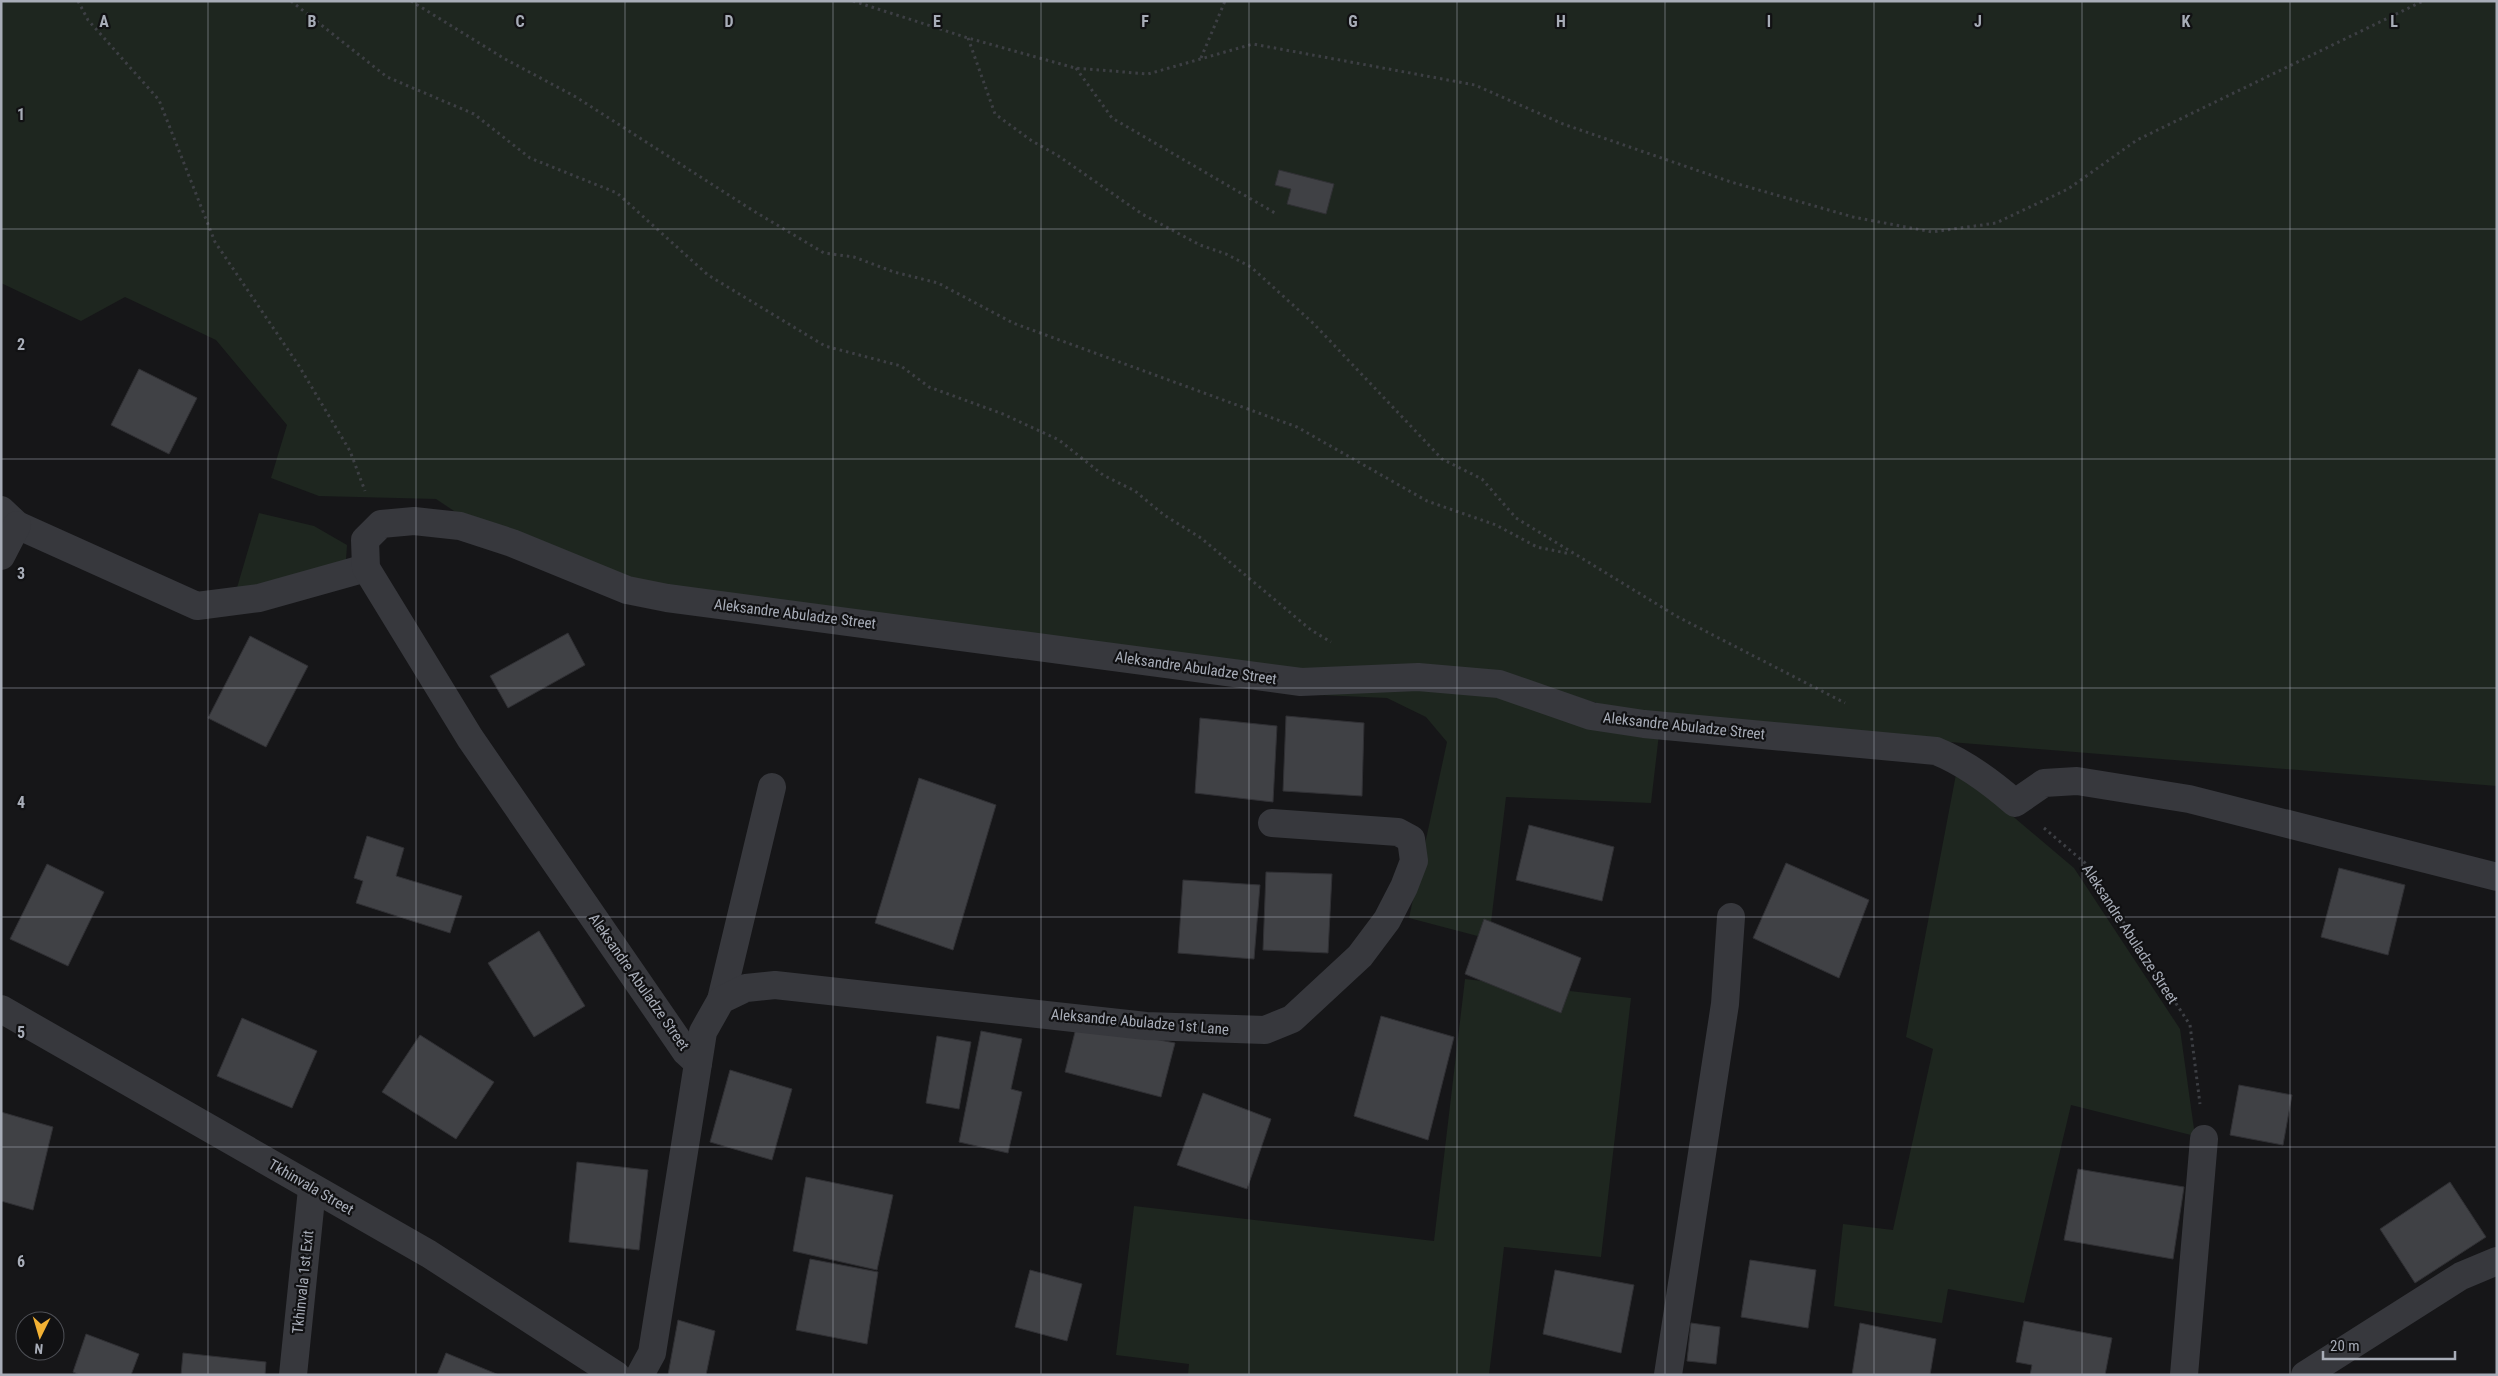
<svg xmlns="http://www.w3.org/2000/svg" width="2498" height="1376" font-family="'Roboto Condensed',sans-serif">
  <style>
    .green { fill: #1e261f }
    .building { fill: #404145; stroke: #303034 }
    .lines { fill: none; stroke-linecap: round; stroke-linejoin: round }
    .path { stroke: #3d3f44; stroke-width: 3; stroke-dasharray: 2.5 4; stroke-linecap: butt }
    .minor { stroke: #37383d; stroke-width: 28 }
    .grid { fill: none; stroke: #a8adb8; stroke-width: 1; stroke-opacity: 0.55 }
    .labels { text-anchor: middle; stroke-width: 4.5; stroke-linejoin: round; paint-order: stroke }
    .street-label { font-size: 15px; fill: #a8adb8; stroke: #111113 }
    .grid-label { font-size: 16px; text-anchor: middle; font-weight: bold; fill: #a8adb8; stroke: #111113; stroke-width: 4.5; stroke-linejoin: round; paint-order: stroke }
  </style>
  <rect width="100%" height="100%" fill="#161618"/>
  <g class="green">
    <polygon points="1,1 2497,1 2497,786 1651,718 1503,677 1302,674 665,586 632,579 457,513 436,499 319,496 271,478 287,425 216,340 125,297 81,321 1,283"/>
    <polygon points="259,513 314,526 347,545 346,560 236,591"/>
    <polygon points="1413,685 1496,691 1659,734 1651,803 1506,797 1489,939 1409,918 1447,742 1426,717 1387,698 1297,694"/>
    <polygon points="1957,769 2074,868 2180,1029 2195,1136 2071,1105 2024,1303 1948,1289 1942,1323 1834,1306 1843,1224 1893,1230 1933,1049 1906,1037"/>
    <polygon points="1465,979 1631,998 1601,1257 1504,1247 1489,1375 1188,1375 1189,1364 1116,1355 1134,1206 1434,1241"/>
  </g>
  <g class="building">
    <polygon points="1279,170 1334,184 1326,214 1287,204 1291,189 1275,185"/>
    <polygon points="139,369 197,398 169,454 111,425"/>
    <polygon points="568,633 585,665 508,708 490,676"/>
    <polygon points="250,636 308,666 266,747 208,718"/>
    <polygon points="1286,716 1364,723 1362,796 1283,791"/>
    <polygon points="1200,718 1277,726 1273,802 1195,793"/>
    <polygon points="919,778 996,805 953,950 875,923"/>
    <polygon points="1529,825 1614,847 1602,901 1516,880"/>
    <polygon points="367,836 404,848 396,876 462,896 450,933 356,903 363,881 354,878"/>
    <polygon points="1786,863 1869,900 1839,978 1753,938"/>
    <polygon points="47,864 104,892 68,966 10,939"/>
    <polygon points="2339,868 2405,885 2388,955 2321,937"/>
    <polygon points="1266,872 1332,874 1328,953 1263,950"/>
    <polygon points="1183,880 1260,885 1254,959 1178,953"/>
    <polygon points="1484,919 1581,958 1561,1013 1465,974"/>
    <polygon points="539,931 585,1006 534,1037 488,963"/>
    <polygon points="1381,1016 1454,1037 1428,1140 1354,1116"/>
    <polygon points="242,1018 317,1051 292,1108 217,1076"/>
    <polygon points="1077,1024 1175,1043 1161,1097 1065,1072"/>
    <polygon points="981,1031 1022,1039 1011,1089 1022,1092 1008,1153 959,1142"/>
    <polygon points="420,1035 494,1082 456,1139 382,1092"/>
    <polygon points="937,1036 971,1042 959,1109 926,1103"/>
    <polygon points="730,1070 792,1089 772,1160 710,1142"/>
    <polygon points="2239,1085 2292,1095 2283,1145 2230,1135"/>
    <polygon points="1203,1093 1271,1119 1247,1189 1177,1165"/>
    <polygon points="1,1112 53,1127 33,1210 1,1201"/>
    <polygon points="577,1162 648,1170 639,1250 569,1242"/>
    <polygon points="2078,1169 2184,1187 2173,1259 2064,1240"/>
    <polygon points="806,1177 893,1195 877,1270 793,1251"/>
    <polygon points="2450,1182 2486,1237 2415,1283 2380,1229"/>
    <polygon points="810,1259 878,1272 867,1344 796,1330"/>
    <polygon points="1750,1260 1816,1270 1808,1328 1741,1317"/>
    <polygon points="1030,1270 1082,1284 1067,1341 1015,1327"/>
    <polygon points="1555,1270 1634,1285 1621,1353 1543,1334"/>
    <polygon points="678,1320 715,1331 706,1375 668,1375"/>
    <polygon points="2024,1321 2112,1338 2105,1375 2030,1375 2032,1365 2016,1362"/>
    <polygon points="1691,1323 1720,1327 1716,1364 1687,1361"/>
    <polygon points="1860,1323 1936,1339 1930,1375 1852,1375"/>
    <polygon points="86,1334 139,1354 131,1375 80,1375 73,1372"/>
    <polygon points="183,1353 266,1362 265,1375 181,1375"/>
    <polygon points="446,1353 499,1375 437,1375"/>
  </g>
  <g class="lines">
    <g class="path">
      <polyline points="78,1 88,20 159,100 215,242 299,366 350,451 365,491"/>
      <polyline points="291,1 387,77 474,114 530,158 617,193 708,275 825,346 901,366 929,387 1003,414 1059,440 1103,475 1135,491 1164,515 1201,538 1311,630 1331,642"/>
      <polyline points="411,1 505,59 576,97 752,210 824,253 854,257 894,272 938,283 1013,323 1297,427 1427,501 1496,525 1537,547 1571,554"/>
      <polyline points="853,1 968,38 1075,68 1148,74 1253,44 1475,85 1563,124 1731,182 1853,217 1932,232 1996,223 2068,189 2137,140 2423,1"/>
      <polyline points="968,38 995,114 1032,141 1057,155 1142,214 1200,245 1226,254 1251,267 1314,324 1442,459 1482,479 1516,518 1678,617 1845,703"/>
      <polyline points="1201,58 1225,1"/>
      <polyline points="1076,68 1112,118 1275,213"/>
      <polyline points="2044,828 2085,863 2190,1025 2200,1104"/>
    </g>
    <g class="minor">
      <polyline points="1,510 17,525 197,606 259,598 366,568"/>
      <polyline points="1,556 17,525"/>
      <polyline points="721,1000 772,787"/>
      <polyline points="1,1009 429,1254 616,1375"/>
      <path d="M 698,1063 L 686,1052 L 470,738 L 366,568 L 365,540 L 381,524 L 414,521 L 460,526 L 512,543 L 627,590 L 667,598 L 1301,682 L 1418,677 L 1499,684 L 1591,716 L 1644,724 L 1936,751 C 1966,763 1991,782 2015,803 L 2044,783 L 2077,781 L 2189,799 L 2497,877"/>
      <polyline points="293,1375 312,1189"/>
      <polyline points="640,1375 652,1353 703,1032 721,1000 746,988 775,985 1146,1026 1265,1030 1292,1019 1360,956 1387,920 1404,887 1414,861 1411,839 1398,832 1272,823"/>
      <polyline points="1668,1375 1725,1004 1731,917"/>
      <polyline points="2184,1375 2204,1139"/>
      <polyline points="2305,1375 2461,1276 2497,1261"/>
    </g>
  </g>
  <path class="grid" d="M 208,1 L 208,1375M 416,1 L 416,1375M 625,1 L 625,1375M 833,1 L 833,1375M 1041,1 L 1041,1375M 1249,1 L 1249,1375M 1457,1 L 1457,1375M 1665,1 L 1665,1375M 1874,1 L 1874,1375M 2082,1 L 2082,1375M 2290,1 L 2290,1375M 1,229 L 2497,229M 1,459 L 2497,459M 1,688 L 2497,688M 1,917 L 2497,917M 1,1147 L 2497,1147"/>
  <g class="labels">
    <g class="street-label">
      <text transform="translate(795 614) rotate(7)" y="5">Aleksandre Abuladze Street</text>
      <text transform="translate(1196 668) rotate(8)" y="5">Aleksandre Abuladze Street</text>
      <text transform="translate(1684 726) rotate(6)" y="5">Aleksandre Abuladze Street</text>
      <text transform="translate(2130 934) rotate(57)" y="5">Aleksandre Abuladze Street</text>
      <text transform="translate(639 982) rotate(55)" y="5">Aleksandre Abuladze Street</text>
      <text transform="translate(1140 1022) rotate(5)" y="5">Aleksandre Abuladze 1st Lane</text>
      <text transform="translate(311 1187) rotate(30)" y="5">Tkhinvala Street</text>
      <text transform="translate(303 1282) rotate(-84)" y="5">Tkhinvala 1st Exit</text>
    </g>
  </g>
  <g class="grid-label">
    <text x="104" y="27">A</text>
    <text x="312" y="27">B</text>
    <text x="520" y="27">C</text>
    <text x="729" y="27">D</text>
    <text x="937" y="27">E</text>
    <text x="1145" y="27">F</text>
    <text x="1353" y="27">G</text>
    <text x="1561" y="27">H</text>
    <text x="1769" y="27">I</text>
    <text x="1978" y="27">J</text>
    <text x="2186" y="27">K</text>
    <text x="2394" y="27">L</text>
    <text x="21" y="120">1</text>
    <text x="21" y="350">2</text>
    <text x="21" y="579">3</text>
    <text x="21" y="808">4</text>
    <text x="21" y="1038">5</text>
    <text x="21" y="1267">6</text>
  </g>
  <rect width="2498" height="1376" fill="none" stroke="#a8adb8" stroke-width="5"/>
  <g transform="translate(40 1336) rotate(185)"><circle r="24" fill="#111113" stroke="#4d4f55"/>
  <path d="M0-4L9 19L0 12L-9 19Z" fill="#f2b134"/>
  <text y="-8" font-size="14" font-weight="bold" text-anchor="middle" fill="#a8adb8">N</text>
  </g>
  <path d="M2323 1351v8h132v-8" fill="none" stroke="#a8adb8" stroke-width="2.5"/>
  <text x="2330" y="1351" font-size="15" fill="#a8adb8" stroke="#111113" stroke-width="4" paint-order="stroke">20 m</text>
</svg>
